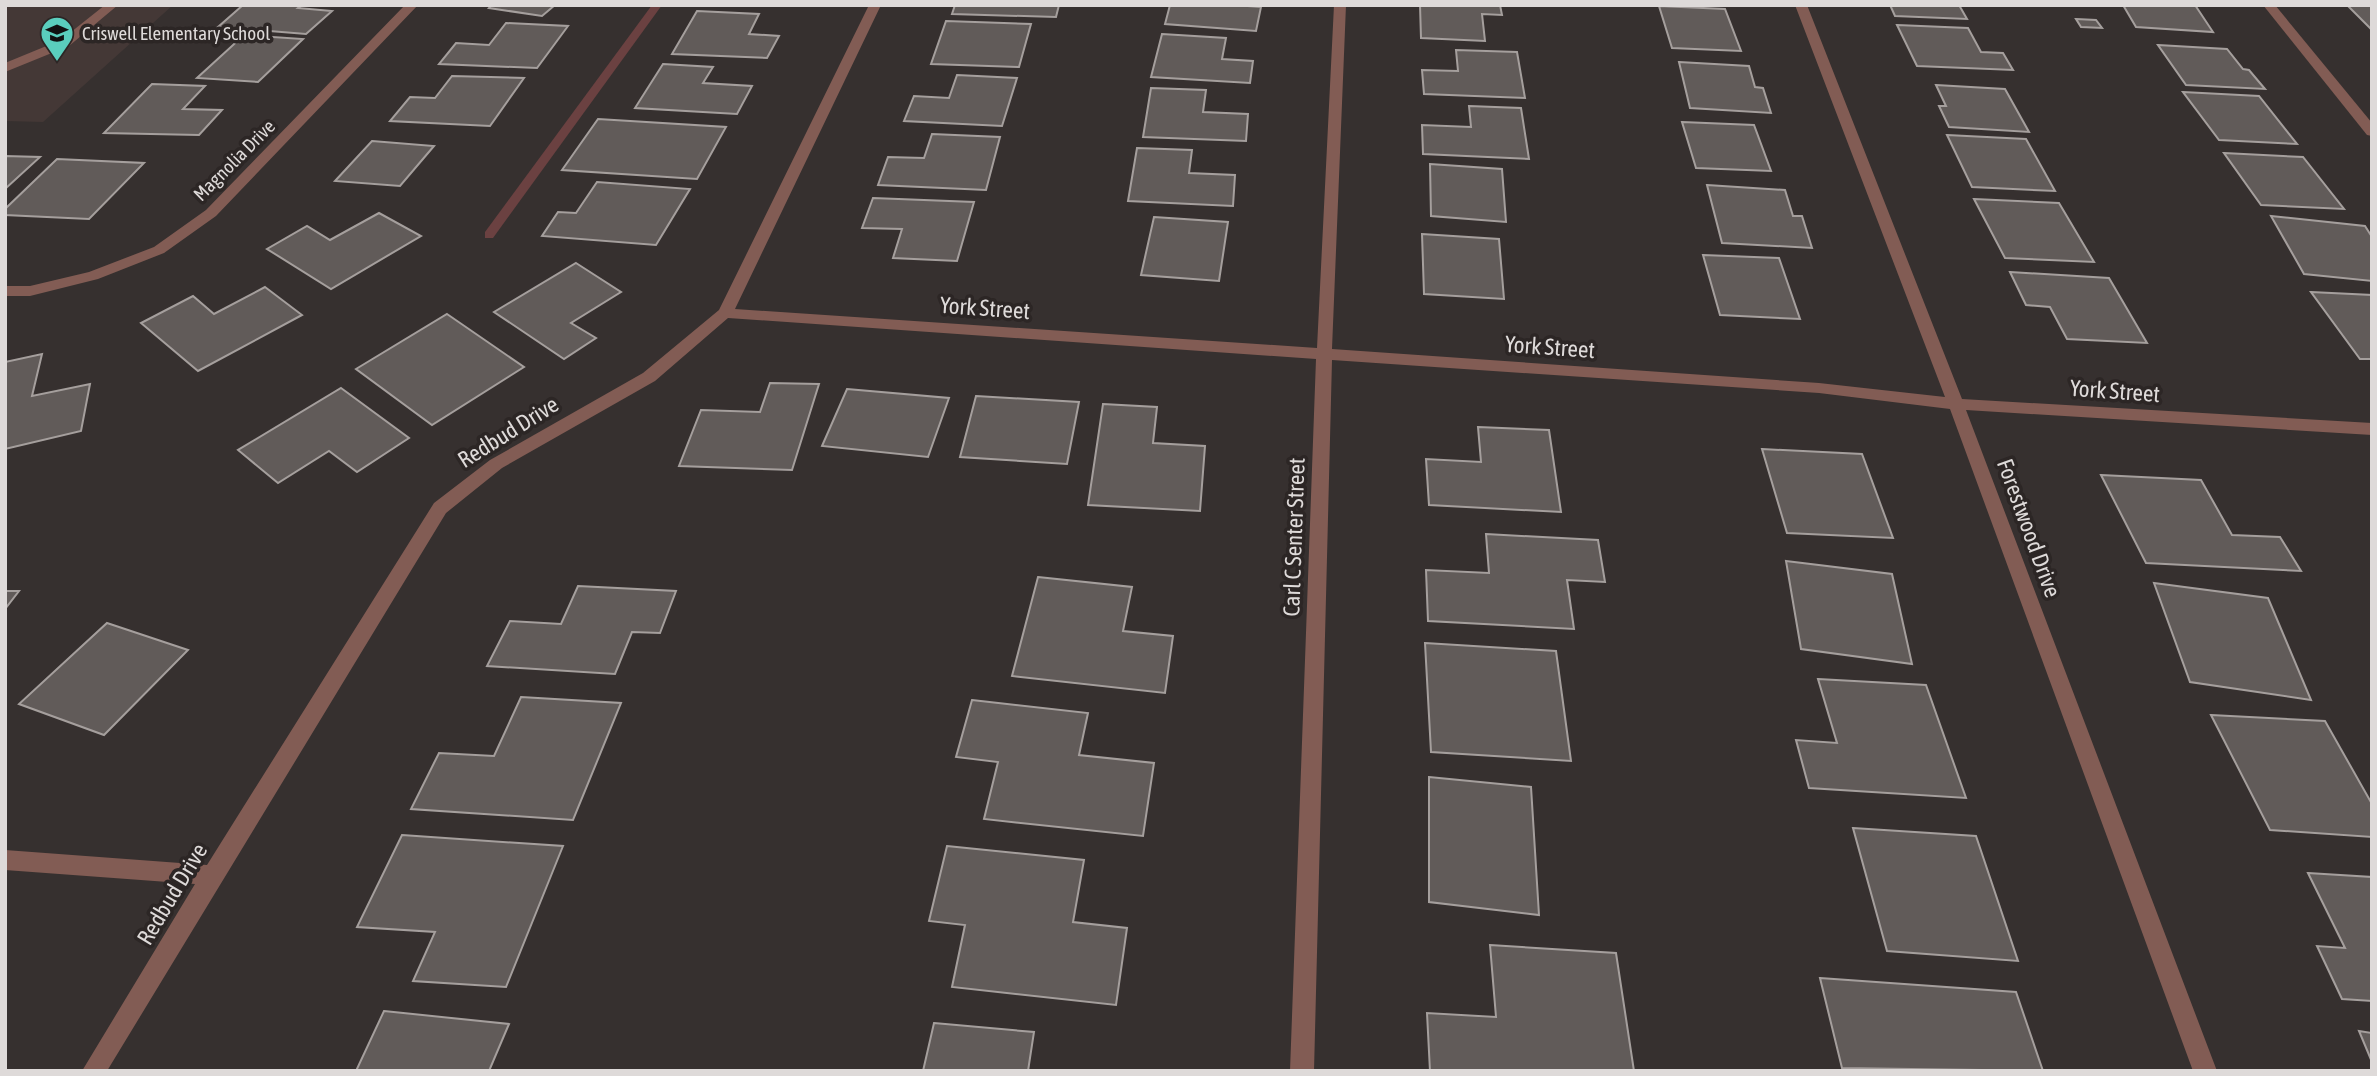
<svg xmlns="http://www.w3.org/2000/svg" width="2377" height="1076" font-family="'Asap Condensed',sans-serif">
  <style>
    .built { fill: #443836 }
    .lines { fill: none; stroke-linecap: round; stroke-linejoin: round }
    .stream { fill: #6b4141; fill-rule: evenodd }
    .building { fill: #615b59; stroke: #a59f9d; stroke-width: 2 }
    .minor { fill: #825c54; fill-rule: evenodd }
    .labels { text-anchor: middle; stroke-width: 7; stroke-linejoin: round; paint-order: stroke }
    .far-poi-label { font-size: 19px; fill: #dedad9; stroke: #2c2625; text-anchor: start }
    .far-street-label { font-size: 19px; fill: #dedad9; stroke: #2c2625 }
    .street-label { font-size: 23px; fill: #dedad9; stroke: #2c2625 }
  </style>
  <rect width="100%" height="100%" fill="#36302f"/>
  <polygon class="built" points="5,5 173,5 43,122 5,121"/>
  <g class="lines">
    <polygon class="stream" points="652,5 662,5 493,238 485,238 485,232"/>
  </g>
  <g class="building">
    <polygon points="243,5 302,5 298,8 332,11 306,34 218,27"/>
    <polygon points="492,5 555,5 542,16 489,8"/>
    <polygon points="955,5 1059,5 1056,17 952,14"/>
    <polygon points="1170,5 1234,5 1261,7 1256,31 1165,24"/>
    <polygon points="1420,5 1500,5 1502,15 1482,14 1485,41 1421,38"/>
    <polygon points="1890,5 1959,5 1967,19 1895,16"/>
    <polygon points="2123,5 2195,5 2213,32 2136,27"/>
    <polygon points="2347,5 2372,5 2372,30"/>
    <polygon points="1659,6 1725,9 1741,51 1672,48"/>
    <polygon points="697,11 759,14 749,34 779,36 767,58 672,54"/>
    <polygon points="2076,19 2096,20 2102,28 2081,27"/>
    <polygon points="946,21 1031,24 1019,67 931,64"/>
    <polygon points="506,23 568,26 537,68 439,64 456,43 489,45"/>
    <polygon points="1897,25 1968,28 1981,52 2003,53 2013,70 1917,66"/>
    <polygon points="1162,34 1226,38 1222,59 1253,61 1250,83 1151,77"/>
    <polygon points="244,35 303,39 258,82 197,78"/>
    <polygon points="2158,45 2227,49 2243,69 2249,70 2265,89 2186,85"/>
    <polygon points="1456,50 1517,52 1525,98 1424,94 1422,70 1458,71"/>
    <polygon points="1679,62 1749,66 1755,87 1763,88 1771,113 1690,108"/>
    <polygon points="663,64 713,67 703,83 752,86 737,114 635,108"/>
    <polygon points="957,75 1017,78 1002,126 904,121 914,96 949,98"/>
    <polygon points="452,76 524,78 490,126 390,121 410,97 435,98"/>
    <polygon points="152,84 205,86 183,109 222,110 199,135 104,133"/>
    <polygon points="1936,85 2005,89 2029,132 1949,127 1939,106 1946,106"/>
    <polygon points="1151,88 1206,90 1203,112 1248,114 1246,141 1143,137"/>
    <polygon points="2183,92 2259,96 2297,144 2219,140"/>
    <polygon points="1469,106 1521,108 1529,159 1423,154 1422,125 1471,127"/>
    <polygon points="598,119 726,127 697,179 562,170"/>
    <polygon points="1682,122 1754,125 1771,171 1696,168"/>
    <polygon points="932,134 1000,137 986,190 878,185 888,157 924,158"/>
    <polygon points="1947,135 2026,139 2055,191 1972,187"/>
    <polygon points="372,141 434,146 400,186 335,181"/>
    <polygon points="1137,148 1192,150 1189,173 1235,175 1233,206 1128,201"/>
    <polygon points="2224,153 2303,157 2344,209 2261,205"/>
    <polygon points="5,156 40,157 5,189"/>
    <polygon points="57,159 144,163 89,219 5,215 5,209"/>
    <polygon points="1430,164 1502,169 1506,222 1431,216"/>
    <polygon points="597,182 690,189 656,245 542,236 558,212 576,213"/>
    <polygon points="1707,185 1785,190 1793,216 1802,216 1812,248 1722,243"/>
    <polygon points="873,198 974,202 957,261 893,258 902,229 862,228"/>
    <polygon points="1974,199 2059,203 2094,262 2005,258"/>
    <polygon points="379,213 421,236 331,289 267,249 307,226 330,240"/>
    <polygon points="2271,216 2365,226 2372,237 2372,281 2304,274"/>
    <polygon points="1154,217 1228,222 1219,281 1141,275"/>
    <polygon points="1422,234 1499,239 1504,299 1424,294"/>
    <polygon points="1703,255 1779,258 1800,319 1720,315"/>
    <polygon points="576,263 621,292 571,323 596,338 564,359 494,312"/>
    <polygon points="2010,272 2109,278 2147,343 2067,339 2050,307 2026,305"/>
    <polygon points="265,287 302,315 198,371 141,323 193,296 214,314"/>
    <polygon points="2311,292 2372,295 2372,359 2360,359"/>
    <polygon points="447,314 524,367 432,425 356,369"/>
    <polygon points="42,354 32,396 90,384 81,431 5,449 5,362"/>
    <polygon points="770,383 819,384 792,470 679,466 701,410 760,412"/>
    <polygon points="341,388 409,438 357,472 329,451 278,483 238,450"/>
    <polygon points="847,389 949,398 928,457 822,446"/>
    <polygon points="976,396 1079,402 1067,464 960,457"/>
    <polygon points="1103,404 1157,407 1153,443 1205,446 1200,511 1088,505"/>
    <polygon points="1478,427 1549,430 1561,512 1429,505 1426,459 1481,462"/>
    <polygon points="1762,449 1862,454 1893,538 1787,533"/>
    <polygon points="2101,475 2201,480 2232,535 2280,537 2301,571 2146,563"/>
    <polygon points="1486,534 1598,540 1605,582 1567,580 1574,629 1428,621 1426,570 1489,573"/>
    <polygon points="1786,561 1892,574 1912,664 1801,649"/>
    <polygon points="1038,577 1132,587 1123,631 1173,636 1165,693 1012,676"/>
    <polygon points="2154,583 2268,598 2311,700 2190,682"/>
    <polygon points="578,586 676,591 660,633 632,632 615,674 487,666 510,621 561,624"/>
    <polygon points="5,591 19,591 5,609"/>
    <polygon points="107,623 188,650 104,735 19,704"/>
    <polygon points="1425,643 1556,651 1571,761 1431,752"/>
    <polygon points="1818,679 1926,685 1966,798 1809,788 1796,740 1837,743"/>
    <polygon points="521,697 621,703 573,820 411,809 439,753 494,756"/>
    <polygon points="972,700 1088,713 1079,755 1154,763 1143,836 984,819 998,762 956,757"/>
    <polygon points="2211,715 2325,721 2372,804 2372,837 2270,830"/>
    <polygon points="1429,777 1531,787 1539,915 1429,902"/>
    <polygon points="1853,828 1976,836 2018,961 1887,951"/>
    <polygon points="402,835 563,846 506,987 413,981 435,932 357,927"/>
    <polygon points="947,846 1084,860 1073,922 1127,928 1116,1005 952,987 965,925 929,921"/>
    <polygon points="2308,873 2372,877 2372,1001 2342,999 2317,946 2345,948"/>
    <polygon points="1490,945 1616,953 1634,1071 1430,1071 1427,1013 1496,1017"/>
    <polygon points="1820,978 2016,992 2043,1071 1842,1068"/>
    <polygon points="384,1011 509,1024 489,1071 356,1071"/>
    <polygon points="934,1023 1034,1032 1028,1071 923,1071"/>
    <polygon points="2359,1031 2372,1033 2372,1062"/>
  </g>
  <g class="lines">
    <g class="minor">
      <polygon points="105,5 118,5 69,46 5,72 5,63 61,40"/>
      <polygon points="405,5 418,5 216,216 164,253 98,279 30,296 5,296 5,286 30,286 89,272 154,247 206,210"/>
      <polygon points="869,5 881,5 735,309 1317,348 1334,5 1346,5 1332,349 1819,383 1945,397 1795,5 1807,5 1962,399 2372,423 2372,435 1966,410 2217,1071 2193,1071 1950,409 1819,393 1332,360 1314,1071 1290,1071 1316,359 728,318 655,381 502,468 446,513 107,1071 82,1071 195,884 5,870 5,850 207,865 434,503 490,460 643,373 719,310"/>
      <polygon points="2263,5 2275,5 2372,123 2372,136 2367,135"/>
    </g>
  </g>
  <defs>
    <symbol id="school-pin" viewBox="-11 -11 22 30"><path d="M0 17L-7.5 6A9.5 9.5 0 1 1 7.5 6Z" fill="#5acebd" stroke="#2c2625"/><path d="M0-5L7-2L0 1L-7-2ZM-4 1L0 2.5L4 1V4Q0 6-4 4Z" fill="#111"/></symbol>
  </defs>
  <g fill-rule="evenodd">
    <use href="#school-pin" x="38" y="14" width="38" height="52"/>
  </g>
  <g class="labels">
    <g class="far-poi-label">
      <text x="82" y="40">Criswell Elementary School</text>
    </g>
    <g class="far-street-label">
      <text transform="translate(234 160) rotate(-45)" y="7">Magnolia Drive</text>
    </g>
    <g class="street-label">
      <text transform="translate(985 308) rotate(4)" y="8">York Street</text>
      <text transform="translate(1550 347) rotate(4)" y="8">York Street</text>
      <text transform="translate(2115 391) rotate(4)" y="8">York Street</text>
      <text transform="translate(508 432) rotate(-32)" y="8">Redbud Drive</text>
      <text transform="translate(2029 528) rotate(70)" y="8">Forestwood Drive</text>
      <text transform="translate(1294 537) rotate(-88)" y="8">Carl C Senter Street</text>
      <text transform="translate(172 894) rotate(-59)" y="8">Redbud Drive</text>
    </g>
  </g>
  <rect width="2377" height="1076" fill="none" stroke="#dedad9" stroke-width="14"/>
</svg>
